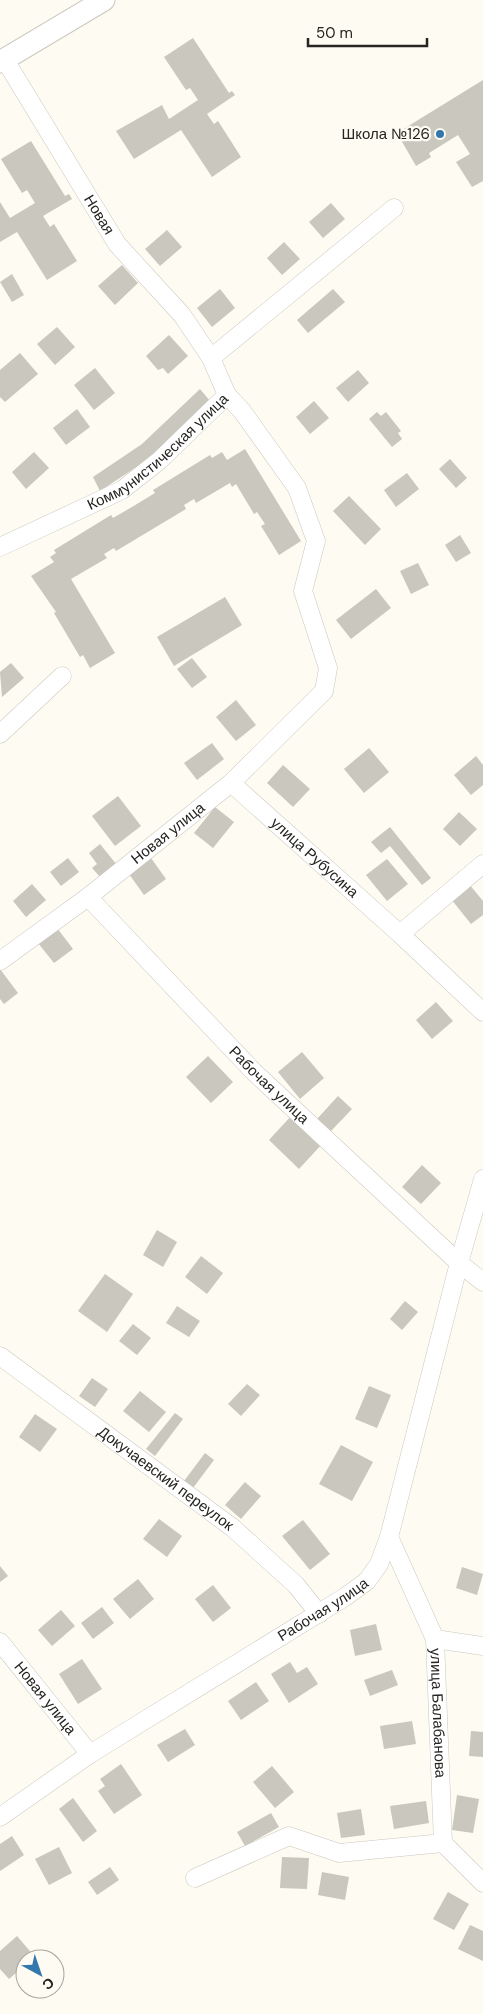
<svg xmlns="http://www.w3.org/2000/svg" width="483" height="2014" font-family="'DM Sans',sans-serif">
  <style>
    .building { fill: #c9c7be }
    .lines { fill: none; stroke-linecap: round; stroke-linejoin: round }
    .minor-casing { stroke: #cac8bf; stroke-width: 19 }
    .major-casing { stroke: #cac8bf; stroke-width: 23 }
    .minor { stroke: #fff; stroke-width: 18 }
    .major { stroke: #fff; stroke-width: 21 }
    .poi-dot { fill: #3278ad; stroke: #fefbf2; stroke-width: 2 }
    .labels { text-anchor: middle; stroke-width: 4.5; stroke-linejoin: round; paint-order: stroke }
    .poi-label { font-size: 15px; fill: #252421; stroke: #fefbf2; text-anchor: end }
    .street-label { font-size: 15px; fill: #252421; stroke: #fefbf2 }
  </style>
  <rect width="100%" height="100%" fill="#fefbf2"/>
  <g class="building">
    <polygon points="193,38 229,93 232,91 235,95 207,114 214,124 218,121 241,157 212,177 181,130 134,159 116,131 162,105 169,119 198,100 190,88 186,90 164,57"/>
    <polygon points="483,80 483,181 472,187 456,162 470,154 458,135 429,153 431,157 416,166 397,133"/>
    <polygon points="31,141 65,196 69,194 72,199 43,216 50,227 54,224 77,261 47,280 17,232 0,242 0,202 10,218 35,203 27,190 22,193 1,159"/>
    <polygon points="331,203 345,219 323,238 309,222"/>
    <polygon points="167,230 182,247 160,266 145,249"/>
    <polygon points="284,242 300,259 282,275 267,258"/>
    <polygon points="122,265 138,283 115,305 98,286"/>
    <polygon points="12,274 24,295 12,302 0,282"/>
    <polygon points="220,289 235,308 212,327 197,308"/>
    <polygon points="333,289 345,302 308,333 297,320"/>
    <polygon points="57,327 75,347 55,365 37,344"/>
    <polygon points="169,335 188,356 168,374 163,368 158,370 146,356"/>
    <polygon points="20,353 38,374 5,402 0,397 0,370"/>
    <polygon points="95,368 115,393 94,410 74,385"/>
    <polygon points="358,370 369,383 348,402 336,388"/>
    <polygon points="200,389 210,401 150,458 100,491 93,477 142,444"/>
    <polygon points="314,401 329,418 310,434 296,417"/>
    <polygon points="77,409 90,427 66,445 53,428"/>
    <polygon points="377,412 381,416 386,412 401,431 398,433 402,439 392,447 369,419"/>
    <polygon points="245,449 301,541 279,555 261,526 265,524 257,512 254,514 236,484 232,487 230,483 196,503 194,499 184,505 186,509 116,551 114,548 104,554 107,558 71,579 115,653 90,668 83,655 80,657 54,613 56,612 31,576 54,562 50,557 56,553 54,550 111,515 113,518 132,507 155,493 153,490 210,455 212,458 222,452 227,460"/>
    <polygon points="34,452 49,468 26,489 12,472"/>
    <polygon points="450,459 467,478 456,488 439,469"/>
    <polygon points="407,473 419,489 396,507 384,490"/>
    <polygon points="349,496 381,529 365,545 333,511"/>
    <polygon points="460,535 471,553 456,562 445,545"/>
    <polygon points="418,563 429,585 411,594 400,571"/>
    <polygon points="376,589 391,608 351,639 336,620"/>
    <polygon points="225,597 242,625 174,666 157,637"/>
    <polygon points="192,658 207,677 192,688 177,669"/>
    <polygon points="11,663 24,678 2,697 0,672"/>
    <polygon points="236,700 256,725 236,741 216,717"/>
    <polygon points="212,743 224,759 197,780 184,763"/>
    <polygon points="369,748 389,772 364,793 344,769"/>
    <polygon points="476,756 483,765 483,785 471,795 454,775"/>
    <polygon points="283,765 310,789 293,807 267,783"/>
    <polygon points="118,796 141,826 115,846 92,816"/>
    <polygon points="215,807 234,822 213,848 194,833"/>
    <polygon points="459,812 477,829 460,846 443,829"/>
    <polygon points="390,827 431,878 422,885 390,846 381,853 371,842"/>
    <polygon points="100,844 117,865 101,878 92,868 97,864 89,853"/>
    <polygon points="68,858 79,872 61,886 50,872"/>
    <polygon points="151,858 166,879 144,895 129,874"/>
    <polygon points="387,859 408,884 387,901 366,875"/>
    <polygon points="32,884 46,900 26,917 13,901"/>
    <polygon points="469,884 483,901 483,915 471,924 451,899"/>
    <polygon points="57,928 73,949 54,963 38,943"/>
    <polygon points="0,969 18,993 4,1004 0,999"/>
    <polygon points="436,1002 453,1021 432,1039 416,1020"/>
    <polygon points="302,1052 324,1078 300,1099 278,1072"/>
    <polygon points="208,1056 233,1082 211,1103 186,1077"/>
    <polygon points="338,1096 352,1109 331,1131 317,1119"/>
    <polygon points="292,1115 323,1143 299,1169 269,1140"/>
    <polygon points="422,1165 441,1183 421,1204 402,1187"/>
    <polygon points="157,1230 177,1242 163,1267 143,1255"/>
    <polygon points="201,1256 223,1273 207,1294 185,1277"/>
    <polygon points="105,1274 133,1294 107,1332 78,1311"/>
    <polygon points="405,1301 418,1312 402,1330 390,1319"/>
    <polygon points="177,1306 200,1321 189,1337 166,1323"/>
    <polygon points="133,1324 151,1338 137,1355 119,1341"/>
    <polygon points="92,1378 108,1389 95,1407 79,1396"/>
    <polygon points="247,1384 260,1395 241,1416 228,1404"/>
    <polygon points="369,1386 391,1395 377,1428 355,1419"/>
    <polygon points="140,1391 166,1412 149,1432 123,1411"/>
    <polygon points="175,1413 183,1419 155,1456 146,1449"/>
    <polygon points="35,1414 57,1429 40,1452 19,1437"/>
    <polygon points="341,1445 373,1462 352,1501 319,1484"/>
    <polygon points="205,1453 214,1460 193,1488 184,1481"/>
    <polygon points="245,1482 261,1496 241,1519 225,1505"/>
    <polygon points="159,1519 182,1536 167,1557 143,1539"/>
    <polygon points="303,1520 330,1554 310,1570 282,1536"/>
    <polygon points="0,1566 8,1576 0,1582"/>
    <polygon points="462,1567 483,1574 477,1595 456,1588"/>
    <polygon points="138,1579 154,1599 130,1619 113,1599"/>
    <polygon points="213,1585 231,1608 213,1622 195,1599"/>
    <polygon points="102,1607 114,1623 93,1639 81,1623"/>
    <polygon points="61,1610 75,1626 52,1646 38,1630"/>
    <polygon points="376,1624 382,1650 355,1656 350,1630"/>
    <polygon points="82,1659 102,1689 78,1704 59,1674"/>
    <polygon points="290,1662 297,1673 307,1667 318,1684 289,1703 271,1674"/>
    <polygon points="392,1670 398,1685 370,1696 364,1680"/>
    <polygon points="256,1682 269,1701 241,1720 228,1701"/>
    <polygon points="412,1721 416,1744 384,1749 380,1726"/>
    <polygon points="185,1729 195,1745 168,1762 157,1745"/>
    <polygon points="471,1731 483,1732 483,1757 469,1756"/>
    <polygon points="121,1764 142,1795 114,1814 98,1791 105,1786 100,1779"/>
    <polygon points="272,1766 294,1792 275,1808 253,1782"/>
    <polygon points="457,1795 479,1799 473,1833 452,1830"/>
    <polygon points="73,1798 97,1831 83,1842 59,1809"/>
    <polygon points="426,1801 429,1823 394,1829 390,1806"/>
    <polygon points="361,1809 365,1835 341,1838 337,1813"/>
    <polygon points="271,1813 279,1827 245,1846 237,1832"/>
    <polygon points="12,1836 24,1855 0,1871 0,1844"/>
    <polygon points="59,1847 72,1873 49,1885 35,1859"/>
    <polygon points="282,1857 309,1858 307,1889 280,1888"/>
    <polygon points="110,1867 119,1880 97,1895 88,1882"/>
    <polygon points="322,1872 349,1877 345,1900 318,1895"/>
    <polygon points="448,1892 469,1904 454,1930 433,1919"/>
    <polygon points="470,1925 483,1931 483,1961 458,1949"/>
    <polygon points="17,1936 35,1957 25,1959 25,1965 9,1979 0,1969 0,1951"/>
  </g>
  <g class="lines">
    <defs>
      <g id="minor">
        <path id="s1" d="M 5,60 L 117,244 L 182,315 L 211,358"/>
        <path id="s2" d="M 0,547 L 122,490 L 160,460 L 227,395 L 211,358 L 394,208"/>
        <polyline points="0,734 62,676"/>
        <path id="s3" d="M 231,783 L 400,934 L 483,864"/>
        <path id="s4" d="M 88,897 L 254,1072 L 459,1263 L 483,1282"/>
        <polyline points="400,934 483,1012"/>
        <path id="s5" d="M 0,961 L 88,897 L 231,783 L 324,691 L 328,668 L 303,591 L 316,541 L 297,488 L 242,411 L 227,395"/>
        <path id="s6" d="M 0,1356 L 233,1528 L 296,1585 L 319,1614"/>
        <path id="s7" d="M 389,1537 L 435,1639 L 443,1843 L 483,1883"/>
        <polyline points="435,1639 483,1646"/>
        <path id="s8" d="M 0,1642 L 90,1754"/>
        <path id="s9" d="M 0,1817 L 90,1754 L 345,1597 L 367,1581 L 379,1564 L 389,1537 L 459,1263 L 483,1179"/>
        <polyline points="195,1878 289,1836 339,1853 443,1843"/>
      </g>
      <polyline id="major" points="0,62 104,0"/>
    </defs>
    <use href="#minor" class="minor-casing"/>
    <use href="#major" class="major-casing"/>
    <use href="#minor" class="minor"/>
    <use href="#major" class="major"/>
  </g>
  <circle class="poi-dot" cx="440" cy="134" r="5"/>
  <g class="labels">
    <g class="poi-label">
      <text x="430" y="139">Школа №126</text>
    </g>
    <g class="street-label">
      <text dy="5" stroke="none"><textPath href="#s1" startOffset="181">Новая</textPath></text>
      <text dy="5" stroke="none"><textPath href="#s2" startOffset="186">Коммунистическая улица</textPath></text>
      <text dy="5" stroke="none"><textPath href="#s5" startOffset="211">Новая улица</textPath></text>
      <text dy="5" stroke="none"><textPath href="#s3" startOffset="112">улица Рубусина</textPath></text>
      <text dy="5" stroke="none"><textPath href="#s4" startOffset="261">Рабочая улица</textPath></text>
      <text dy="5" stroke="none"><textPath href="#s6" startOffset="206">Докучаевский переулок</textPath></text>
      <text dy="5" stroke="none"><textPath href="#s9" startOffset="384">Рабочая улица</textPath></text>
      <text dy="5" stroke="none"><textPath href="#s8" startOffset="72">Новая улица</textPath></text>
      <text dy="5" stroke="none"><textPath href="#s7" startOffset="186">улица Балабанова</textPath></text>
    </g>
  </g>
  <g transform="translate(40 1974) rotate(140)"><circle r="24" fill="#fefbf2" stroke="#a7a59e"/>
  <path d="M0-4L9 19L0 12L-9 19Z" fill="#3278ad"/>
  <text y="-8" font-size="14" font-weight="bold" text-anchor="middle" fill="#252421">С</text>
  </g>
  <path d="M308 38v8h119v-8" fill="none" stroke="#252421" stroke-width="2.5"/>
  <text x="316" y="38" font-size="15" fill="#252421" stroke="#fefbf2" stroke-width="4" paint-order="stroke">50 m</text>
</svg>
